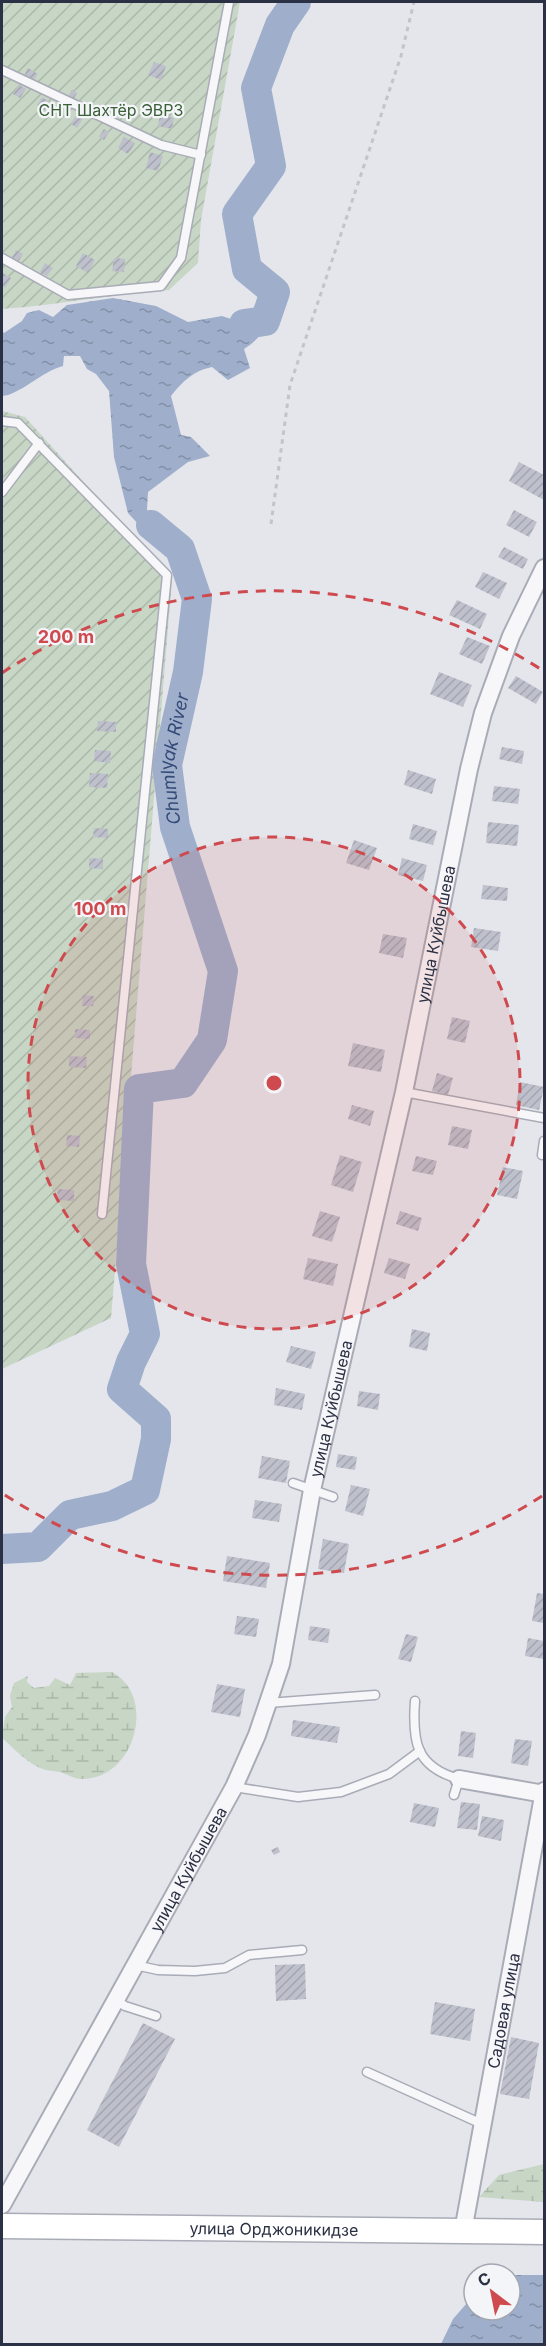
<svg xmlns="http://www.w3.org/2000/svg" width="546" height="2346" font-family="Inter,sans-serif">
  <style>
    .wetland { fill: url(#wetland-marsh) }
    .garden { fill: url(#garden-furrows) }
    .water { fill: url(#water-ripples) }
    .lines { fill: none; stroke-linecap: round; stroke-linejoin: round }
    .river { stroke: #9fafcb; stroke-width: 30 }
    .building { fill: url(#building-hatch) }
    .lane-casing { stroke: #a9acb6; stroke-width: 11 }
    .street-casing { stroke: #a9acb6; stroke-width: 20 }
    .secondary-casing { stroke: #a9acb6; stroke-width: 27 }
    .path { stroke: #c2c4cb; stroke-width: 3; stroke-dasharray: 4.5 4.5; stroke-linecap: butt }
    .lane { stroke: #f7f7fa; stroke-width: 8 }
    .street { stroke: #f7f7fa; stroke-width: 16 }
    .secondary { stroke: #fff; stroke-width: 24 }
    .ring { fill: none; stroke: #cf4a4e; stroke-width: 3; stroke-dasharray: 10 8 }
    .labels { text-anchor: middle; stroke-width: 4.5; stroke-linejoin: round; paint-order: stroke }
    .park-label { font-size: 16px; fill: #3b6038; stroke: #f4f5f9 }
    .street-label { font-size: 16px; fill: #2b3144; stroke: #f4f5f9 }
    .water-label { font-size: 18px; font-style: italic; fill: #354b79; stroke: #f4f5f9 }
    .centre { fill: #cf4a4e; stroke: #f4f5f9; stroke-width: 3 }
    .ring-label { font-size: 18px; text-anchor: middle; font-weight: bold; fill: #cf4a4e; stroke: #f4f5f9; stroke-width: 4.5; stroke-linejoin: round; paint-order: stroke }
  </style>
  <defs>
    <pattern id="wetland-marsh" width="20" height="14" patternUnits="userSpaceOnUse" patternTransform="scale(1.5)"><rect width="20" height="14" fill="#c7d6c5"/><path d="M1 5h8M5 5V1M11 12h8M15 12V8" fill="none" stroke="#abb8aa"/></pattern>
    <pattern id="garden-furrows" width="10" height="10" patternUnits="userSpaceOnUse" patternTransform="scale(1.5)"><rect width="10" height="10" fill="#c7d6c5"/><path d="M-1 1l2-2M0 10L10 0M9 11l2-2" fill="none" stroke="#abb8aa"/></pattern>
    <pattern id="water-ripples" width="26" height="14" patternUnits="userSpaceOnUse" patternTransform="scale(1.5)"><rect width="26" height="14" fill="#9fafcb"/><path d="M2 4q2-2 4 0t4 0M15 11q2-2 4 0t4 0" fill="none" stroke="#828fa6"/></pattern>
    <pattern id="building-hatch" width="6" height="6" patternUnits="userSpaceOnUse" patternTransform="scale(1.5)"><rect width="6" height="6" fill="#bec1cc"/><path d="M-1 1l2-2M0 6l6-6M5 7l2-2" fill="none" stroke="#a3a6b0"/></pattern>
  </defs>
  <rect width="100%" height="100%" fill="#e4e6ec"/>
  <g class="wetland">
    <path d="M 112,1672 C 157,1696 136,1779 82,1779 C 74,1779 67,1774 60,1772 C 55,1771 50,1771 46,1770 C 28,1765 15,1749 2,1738 L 5,1717 L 12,1707 L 10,1696 L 14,1683 L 28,1676 L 27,1682 L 34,1688 L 49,1686 L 55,1678 L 70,1685 L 76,1673 Z"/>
    <polygon points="544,2164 544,2202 479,2197 499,2175"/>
  </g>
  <g class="garden">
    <path d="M 2,2 L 240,2 L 201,220 L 198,263 L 169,290 C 113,294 58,305 2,309 Z"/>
    <polygon points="2,411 25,417 172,580 111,1318 2,1369"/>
  </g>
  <g class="water">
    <path d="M 113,298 L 156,306 L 188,322 L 222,316 L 231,319 L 259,317 L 265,301 L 277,303 C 272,323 261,338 244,349 L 250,368 L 228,380 L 212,367 C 193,371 183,381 171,396 L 181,435 L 191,437 L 210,456 L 188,462 L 148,492 L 147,510 C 167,525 178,529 192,550 L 174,555 L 162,550 L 128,513 L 114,457 L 109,391 L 96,374 L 87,369 L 80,356 L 64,356 L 63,366 C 42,371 20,395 2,396 L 2,331 L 4,333 L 22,321 L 27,313 L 39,310 L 53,317 L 67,305 Z"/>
    <polygon points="510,2275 544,2275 544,2344 441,2344 453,2319 474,2295 474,2310 510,2310"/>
  </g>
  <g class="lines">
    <g class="river">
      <polyline points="244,324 265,321 275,292 247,269 237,214 271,166 256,88 280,25 296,2"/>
      <path id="s1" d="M 2,1549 L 38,1547 L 70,1515 L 112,1506 L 145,1490 L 156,1439 L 156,1419 L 122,1389 L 131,1362 L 145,1334 L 131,1264 L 139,1089 L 183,1083 L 212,1040 L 223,971 L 175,827 L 167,765 L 188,672 L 197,599 L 180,549 L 151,525"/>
    </g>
  </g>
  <g class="building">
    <polygon points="154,62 166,66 161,80 148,75"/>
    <polygon points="28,68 38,74 33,81 24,76"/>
    <polygon points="19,85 26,89 20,98 13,94"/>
    <polygon points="72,90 77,93 73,100 68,97"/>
    <polygon points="42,97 50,102 45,111 37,105"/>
    <polygon points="77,114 83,118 77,128 71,124"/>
    <polygon points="160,115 174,118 172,129 158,126"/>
    <polygon points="104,129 109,132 104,140 99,137"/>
    <polygon points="124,137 135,143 128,154 118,148"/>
    <polygon points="150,152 163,156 158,171 146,168"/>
    <polygon points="16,250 23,254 18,262 12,258"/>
    <polygon points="83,253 95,260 88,273 76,266"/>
    <polygon points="114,258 125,259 124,272 112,271"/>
    <polygon points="45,263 53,268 47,276 40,272"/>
    <polygon points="3,273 11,278 5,288 2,285"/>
    <polygon points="519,462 544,475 544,500 509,481"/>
    <polygon points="514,510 537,522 529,537 506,525"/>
    <polygon points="504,547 528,559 523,569 498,557"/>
    <polygon points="483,572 507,583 499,599 475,587"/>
    <polygon points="457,600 487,614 480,629 449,615"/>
    <polygon points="467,637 490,646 482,664 459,654"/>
    <polygon points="439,672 472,685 463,707 430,694"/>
    <polygon points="516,676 543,692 536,704 508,688"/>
    <polygon points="98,721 116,722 116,732 97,731"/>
    <polygon points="502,747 524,751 522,764 499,759"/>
    <polygon points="95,750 111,751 110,763 94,761"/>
    <polygon points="408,770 436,779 432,794 404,785"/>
    <polygon points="90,773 108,774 107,788 89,787"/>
    <polygon points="494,786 520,789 518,804 492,801"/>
    <polygon points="488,822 519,825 517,846 486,843"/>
    <polygon points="413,824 437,831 433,845 409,839"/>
    <polygon points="94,828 108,829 108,838 93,837"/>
    <polygon points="354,840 377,848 369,870 346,863"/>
    <polygon points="89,858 103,859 103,869 89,868"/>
    <polygon points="402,858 427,865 423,881 398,875"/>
    <polygon points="483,885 508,888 507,901 481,899"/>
    <polygon points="474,928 501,932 498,951 471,947"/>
    <polygon points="383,934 407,938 403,958 379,953"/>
    <polygon points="83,995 94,996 93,1006 82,1006"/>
    <polygon points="452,1017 470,1021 465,1043 447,1039"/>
    <polygon points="75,1029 90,1030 90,1039 75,1038"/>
    <polygon points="353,1043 385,1050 381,1072 348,1066"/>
    <polygon points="69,1056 87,1057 86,1068 69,1067"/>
    <polygon points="437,1073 453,1078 448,1095 432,1091"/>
    <polygon points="520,1082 544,1087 539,1110 516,1105"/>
    <polygon points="352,1105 374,1111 370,1126 348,1119"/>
    <polygon points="452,1126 472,1130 468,1149 448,1145"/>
    <polygon points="67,1135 80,1136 79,1147 66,1146"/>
    <polygon points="340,1155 362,1162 353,1192 331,1185"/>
    <polygon points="416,1156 437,1161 433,1175 412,1171"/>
    <polygon points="503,1167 523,1171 517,1199 497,1195"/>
    <polygon points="58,1189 74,1190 74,1201 57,1200"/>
    <polygon points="320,1211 340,1217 332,1242 312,1236"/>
    <polygon points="400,1211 422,1218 418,1231 396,1224"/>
    <polygon points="308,1258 338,1264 333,1286 303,1279"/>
    <polygon points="389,1258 410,1264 405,1279 384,1273"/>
    <polygon points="412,1329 430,1333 427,1351 409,1347"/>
    <polygon points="291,1346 316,1352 311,1369 286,1362"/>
    <polygon points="276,1388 305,1394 302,1410 274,1405"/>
    <polygon points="359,1391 380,1394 378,1410 357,1406"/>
    <polygon points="338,1454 357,1457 355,1470 336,1467"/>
    <polygon points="262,1456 290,1461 286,1483 258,1478"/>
    <polygon points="351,1485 370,1489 363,1516 345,1511"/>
    <polygon points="255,1500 282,1504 279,1522 252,1518"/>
    <polygon points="323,1539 349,1544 344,1573 318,1569"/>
    <polygon points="227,1556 270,1563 266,1588 223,1581"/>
    <polygon points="537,1593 544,1594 544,1623 532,1621"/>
    <polygon points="237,1616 259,1619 256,1637 234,1634"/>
    <polygon points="310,1626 330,1629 328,1643 308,1640"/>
    <polygon points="406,1634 418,1637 411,1662 398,1659"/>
    <polygon points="528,1638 544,1641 544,1659 525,1656"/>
    <polygon points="217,1684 245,1689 240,1717 211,1712"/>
    <polygon points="293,1720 340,1727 337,1743 291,1736"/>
    <polygon points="461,1731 476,1733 473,1758 458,1756"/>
    <polygon points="515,1739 532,1741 528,1766 511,1763"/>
    <polygon points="461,1802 480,1804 477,1830 457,1828"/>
    <polygon points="414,1803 439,1808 435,1827 410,1822"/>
    <polygon points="482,1816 504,1820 501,1841 478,1836"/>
    <polygon points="278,1847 280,1852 274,1855 271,1850"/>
    <polygon points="305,1964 306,1999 276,2001 275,1965"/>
    <polygon points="435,2002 475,2009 470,2041 430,2034"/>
    <polygon points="143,2023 175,2039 119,2147 87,2130"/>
    <polygon points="511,2037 539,2043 529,2099 500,2094"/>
  </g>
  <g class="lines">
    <defs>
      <g id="lane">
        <polyline points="2,70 161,145 201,155"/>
        <polyline points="2,258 68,295 161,286 181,258 229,2"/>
        <polyline points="2,421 18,423 167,575 102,1214"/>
        <polyline points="2,492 39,443"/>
        <polyline points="404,1092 544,1118"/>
        <polyline points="542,1155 544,1141"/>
        <polyline points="293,1483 333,1497"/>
        <path d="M 415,1701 C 412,1742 416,1767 459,1779 L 454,1795"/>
        <polyline points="268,1703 375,1695"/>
        <polyline points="234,1787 298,1797 341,1792 389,1774 420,1751"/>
        <polyline points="135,1965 158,1970 195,1971 225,1968 249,1955 302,1950"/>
        <polyline points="115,2000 125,2006 156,2016"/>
        <polyline points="367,2072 482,2124"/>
      </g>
      <g id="street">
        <polyline points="459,1779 544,1794"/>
        <path id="s2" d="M 2,2205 L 234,1787 L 257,1735 L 281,1664 L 312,1490 L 404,1092 L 469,769 L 483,713 L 511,636 L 544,568"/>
        <path id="s3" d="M 463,2231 L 544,1791"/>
      </g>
      <g id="secondary">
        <path id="s4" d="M 2,2226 L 544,2232"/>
      </g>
    </defs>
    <use href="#lane" class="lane-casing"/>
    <use href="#street" class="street-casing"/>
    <use href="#secondary" class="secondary-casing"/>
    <polyline class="path" points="271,524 290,385 401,56 414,2"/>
    <use href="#lane" class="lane"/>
    <use href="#street" class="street"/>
    <use href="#secondary" class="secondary"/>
  </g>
  <circle cx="274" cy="1083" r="246" fill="#cf4a4e" fill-opacity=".12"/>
  <g class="ring">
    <circle cx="274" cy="1083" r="246"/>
    <path d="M542 1496A492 492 0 0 1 2 1493M2 673A492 492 0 0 1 542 670"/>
  </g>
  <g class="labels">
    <g class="park-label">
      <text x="111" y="116">СНТ Шахтёр ЭВРЗ</text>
    </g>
    <g class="street-label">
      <text dy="6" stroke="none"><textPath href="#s2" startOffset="1356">улица Куйбышева</textPath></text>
      <text dy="6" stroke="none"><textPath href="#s2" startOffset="870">улица Куйбышева</textPath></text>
      <text dy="6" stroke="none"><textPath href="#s2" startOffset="384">улица Куйбышева</textPath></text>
      <text dy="6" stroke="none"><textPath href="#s3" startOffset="224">Садовая улица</textPath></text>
      <text dy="6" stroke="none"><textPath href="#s4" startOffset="272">улица Орджоникидзе</textPath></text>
    </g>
    <g class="water-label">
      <text dy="6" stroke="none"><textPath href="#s1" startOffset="972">Chumlyak River</textPath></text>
    </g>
  </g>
  <circle cx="274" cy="1083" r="9" class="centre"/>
  <g class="ring-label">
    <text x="66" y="643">200 m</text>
    <text x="100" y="915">100 m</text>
  </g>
  <rect width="546" height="2346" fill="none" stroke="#2b3144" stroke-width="6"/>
  <g transform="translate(492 2292) rotate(328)"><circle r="28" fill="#f4f5f9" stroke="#a4a7b1" stroke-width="1.5"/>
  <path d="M0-4.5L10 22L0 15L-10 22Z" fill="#cf4a4e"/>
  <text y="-9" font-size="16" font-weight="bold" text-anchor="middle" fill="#2b3144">С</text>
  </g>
</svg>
